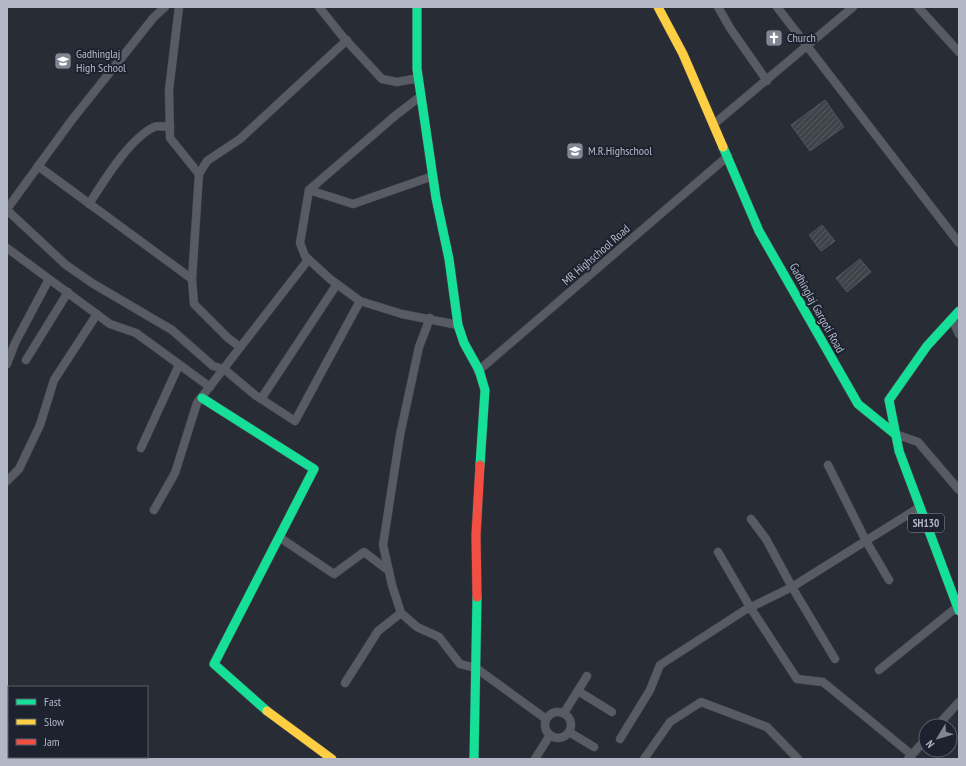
<svg xmlns="http://www.w3.org/2000/svg" width="966" height="766" font-family="'PT Sans Narrow',sans-serif">
  <style>
    .building { fill: url(#building-hatch); stroke: #50545c }
    .lines { fill: none; stroke-linecap: round; stroke-linejoin: round }
    .street-casing { stroke: #44474d; stroke-width: 9 }
    .fast-casing { stroke: #44474d; stroke-width: 10 }
    .slow-casing { stroke: #44474d; stroke-width: 10 }
    .jam-casing { stroke: #44474d; stroke-width: 10 }
    .street { stroke: #585b63; stroke-width: 8 }
    .fast { stroke: #16e098; stroke-width: 9 }
    .slow { stroke: #ffcf43; stroke-width: 9 }
    .jam { stroke: #f24e42; stroke-width: 9 }
    .labels { text-anchor: middle; stroke-width: 4; stroke-linejoin: round; paint-order: stroke }
    .shield { fill: #1c222e; stroke: #858a98; stroke-width: 1 }
    .shield-label { font-size: 11px; font-weight: bold; fill: #b2b7c6 }
    .poi-label { font-size: 12px; fill: #b2b7c6; stroke: #1c222e; text-anchor: start }
    .street-label { font-size: 12px; fill: #b2b7c6; stroke: #1c222e }
  </style>
  <defs>
    <pattern id="building-hatch" width="6" height="6" patternUnits="userSpaceOnUse"><rect width="6" height="6" fill="#3f434a"/><path d="M-1 1l2-2M0 6l6-6M5 7l2-2" fill="none" stroke="#585c63"/></pattern>
  </defs>
  <rect width="100%" height="100%" fill="#282c34"/>
  <g class="building">
    <polygon points="825,100 844,127 810,151 791,125"/>
    <polygon points="822,225 835,241 821,251 809,235"/>
    <polygon points="860,259 871,272 847,292 836,278"/>
  </g>
  <g class="lines">
    <defs>
      <g id="street">
        <polyline points="179,7 169,90 170,138 199,174"/>
        <polyline points="319,7 343,37 382,79 397,82 419,78"/>
        <polyline points="718,7 730,28 767,81"/>
        <polyline points="777,7 959,243"/>
        <polyline points="918,7 959,52"/>
        <polyline points="714,124 853,7"/>
        <polyline points="38,166 192,279"/>
        <polyline points="433,176 353,204 309,190 300,243 305,256 330,279 360,301 402,314 458,325"/>
        <polyline points="309,190 396,115 421,96"/>
        <path d="M 89,204 C 104,181 129,139 154,127 C 158,125 165,127 170,127"/>
        <polyline points="7,209 71,121 154,17 165,7"/>
        <polyline points="7,210 66,265 92,283 172,330 213,366 224,369 255,395 295,421 360,301"/>
        <polyline points="7,248 110,324 136,333 210,387"/>
        <polyline points="430,318 419,347 400,435 383,545 392,585 401,613 417,627 439,637 460,664 476,668 546,719"/>
        <polyline points="952,319 959,334"/>
        <polyline points="240,347 228,338 194,304 192,279 199,174 207,161 240,139 347,40"/>
        <polyline points="26,360 68,292"/>
        <polyline points="7,364 15,343 49,279"/>
        <polyline points="478,371 728,156"/>
        <polyline points="261,399 337,284"/>
        <polyline points="895,434 918,442 959,490"/>
        <polyline points="141,448 179,365"/>
        <polyline points="828,465 866,541 889,580"/>
        <polyline points="7,481 19,469 40,425 54,380 97,314"/>
        <polyline points="154,510 175,473 197,403 308,260"/>
        <polyline points="751,519 766,539 792,587 835,659"/>
        <polyline points="279,537 334,574 364,552 389,571"/>
        <polyline points="718,552 750,607 797,679 823,682 912,755"/>
        <polyline points="879,670 957,607"/>
        <polyline points="345,683 378,631 401,613"/>
        <polyline points="578,691 612,712"/>
        <circle cx="558" cy="725" r="13"/>
        <polyline points="564,713 587,676"/>
        <polyline points="937,726 959,702"/>
        <polyline points="569,732 594,747"/>
        <polyline points="620,739 650,690 660,665 745,610 792,587 920,507"/>
        <polyline points="535,759 550,735"/>
        <polyline points="644,759 670,722 701,702 767,727 798,759"/>
        <polyline points="908,759 926,739"/>
      </g>
      <g id="fast">
        <polyline points="417,7 417,69 436,198 449,259 458,325 464,343 479,370 485,390 480,465"/>
        <polyline points="723,147 759,231 858,404 895,434"/>
        <polyline points="959,311 927,346 889,400 899,451 959,611"/>
        <polyline points="202,398 314,469 214,664 267,711"/>
        <polyline points="474,759 477,597"/>
      </g>
      <g id="slow">
        <polyline points="658,7 683,54 723,147"/>
        <polyline points="267,711 332,759"/>
      </g>
      <polyline id="jam" points="477,597 476,535 480,465"/>
    </defs>
    <use href="#street" class="street-casing"/>
    <use href="#fast" class="fast-casing"/>
    <use href="#slow" class="slow-casing"/>
    <use href="#jam" class="jam-casing"/>
    <use href="#street" class="street"/>
    <use href="#fast" class="fast"/>
    <use href="#slow" class="slow"/>
    <use href="#jam" class="jam"/>
  </g>
  <defs>
    <symbol id="church-square" viewBox="-11 -11 22 22"><rect x="-9" y="-9" width="18" height="18" rx="4" fill="#828693" stroke="#1c222e"/><path d="M-1.2-6h2.4v3.5h3.3v2.4h-3.3V6h-2.4V-.1h-3.3v-2.4h3.3Z" fill="#fff"/></symbol>
    <symbol id="university-square" viewBox="-11 -11 22 22"><rect x="-9" y="-9" width="18" height="18" rx="4" fill="#828693" stroke="#1c222e"/><path d="M0-5L7-2L0 1L-7-2ZM-4 1L0 2.5L4 1V4Q0 6-4 4Z" fill="#fff"/></symbol>
    <symbol id="school-square" viewBox="-11 -11 22 22"><rect x="-9" y="-9" width="18" height="18" rx="4" fill="#828693" stroke="#1c222e"/><path d="M0-5L7-2L0 1L-7-2ZM-4 1L0 2.5L4 1V4Q0 6-4 4Z" fill="#fff"/></symbol>
  </defs>
  <g fill-rule="evenodd">
    <use href="#church-square" x="764" y="28" width="20" height="20"/>
    <use href="#university-square" x="53" y="51" width="20" height="20"/>
    <use href="#school-square" x="565" y="141" width="20" height="20"/>
  </g>
  <g class="labels">
    <rect class="shield" x="908" y="514" width="36" height="18" rx="3"/>
    <g class="shield-label">
      <text x="926" y="527">SH130</text>
    </g>
    <g class="poi-label">
      <text x="787" y="42">Church</text>
      <text x="76" y="58">Gadhinglaj<tspan x="76" dy="14">High School</tspan></text>
      <text x="588" y="155">M.R.Highschool</text>
    </g>
    <g class="street-label">
      <text transform="translate(596 255) rotate(-41)" y="4">MR Highschool Road</text>
      <text transform="translate(817 308) rotate(61)" y="4">Gadhinglaj Gargoti Road</text>
    </g>
  </g>
  <rect width="966" height="766" fill="none" stroke="#b2b7c6" stroke-width="16"/>
  <rect x="8" y="686" width="140" height="72" fill="#1c222e" stroke="#585e6b"/>
  <rect x="16" y="699" width="20" height="6" fill="#16e098" stroke="#585e6b"/>
  <text x="44" y="706" font-size="12" fill="#b2b7c6">Fast</text>
  <rect x="16" y="719" width="20" height="6" fill="#ffcf43" stroke="#585e6b"/>
  <text x="44" y="726" font-size="12" fill="#b2b7c6">Slow</text>
  <rect x="16" y="739" width="20" height="6" fill="#f24e42" stroke="#585e6b"/>
  <text x="44" y="746" font-size="12" fill="#b2b7c6">Jam</text>
  <g transform="translate(938 738) rotate(232)"><circle r="19" fill="#1c222e" stroke="#585e6b"/>
  <path d="M0-3L7 15L0 10L-7 15Z" fill="#828693"/>
  <text y="-6" font-size="11" font-weight="bold" text-anchor="middle" fill="#b2b7c6">N</text>
  </g>
</svg>
